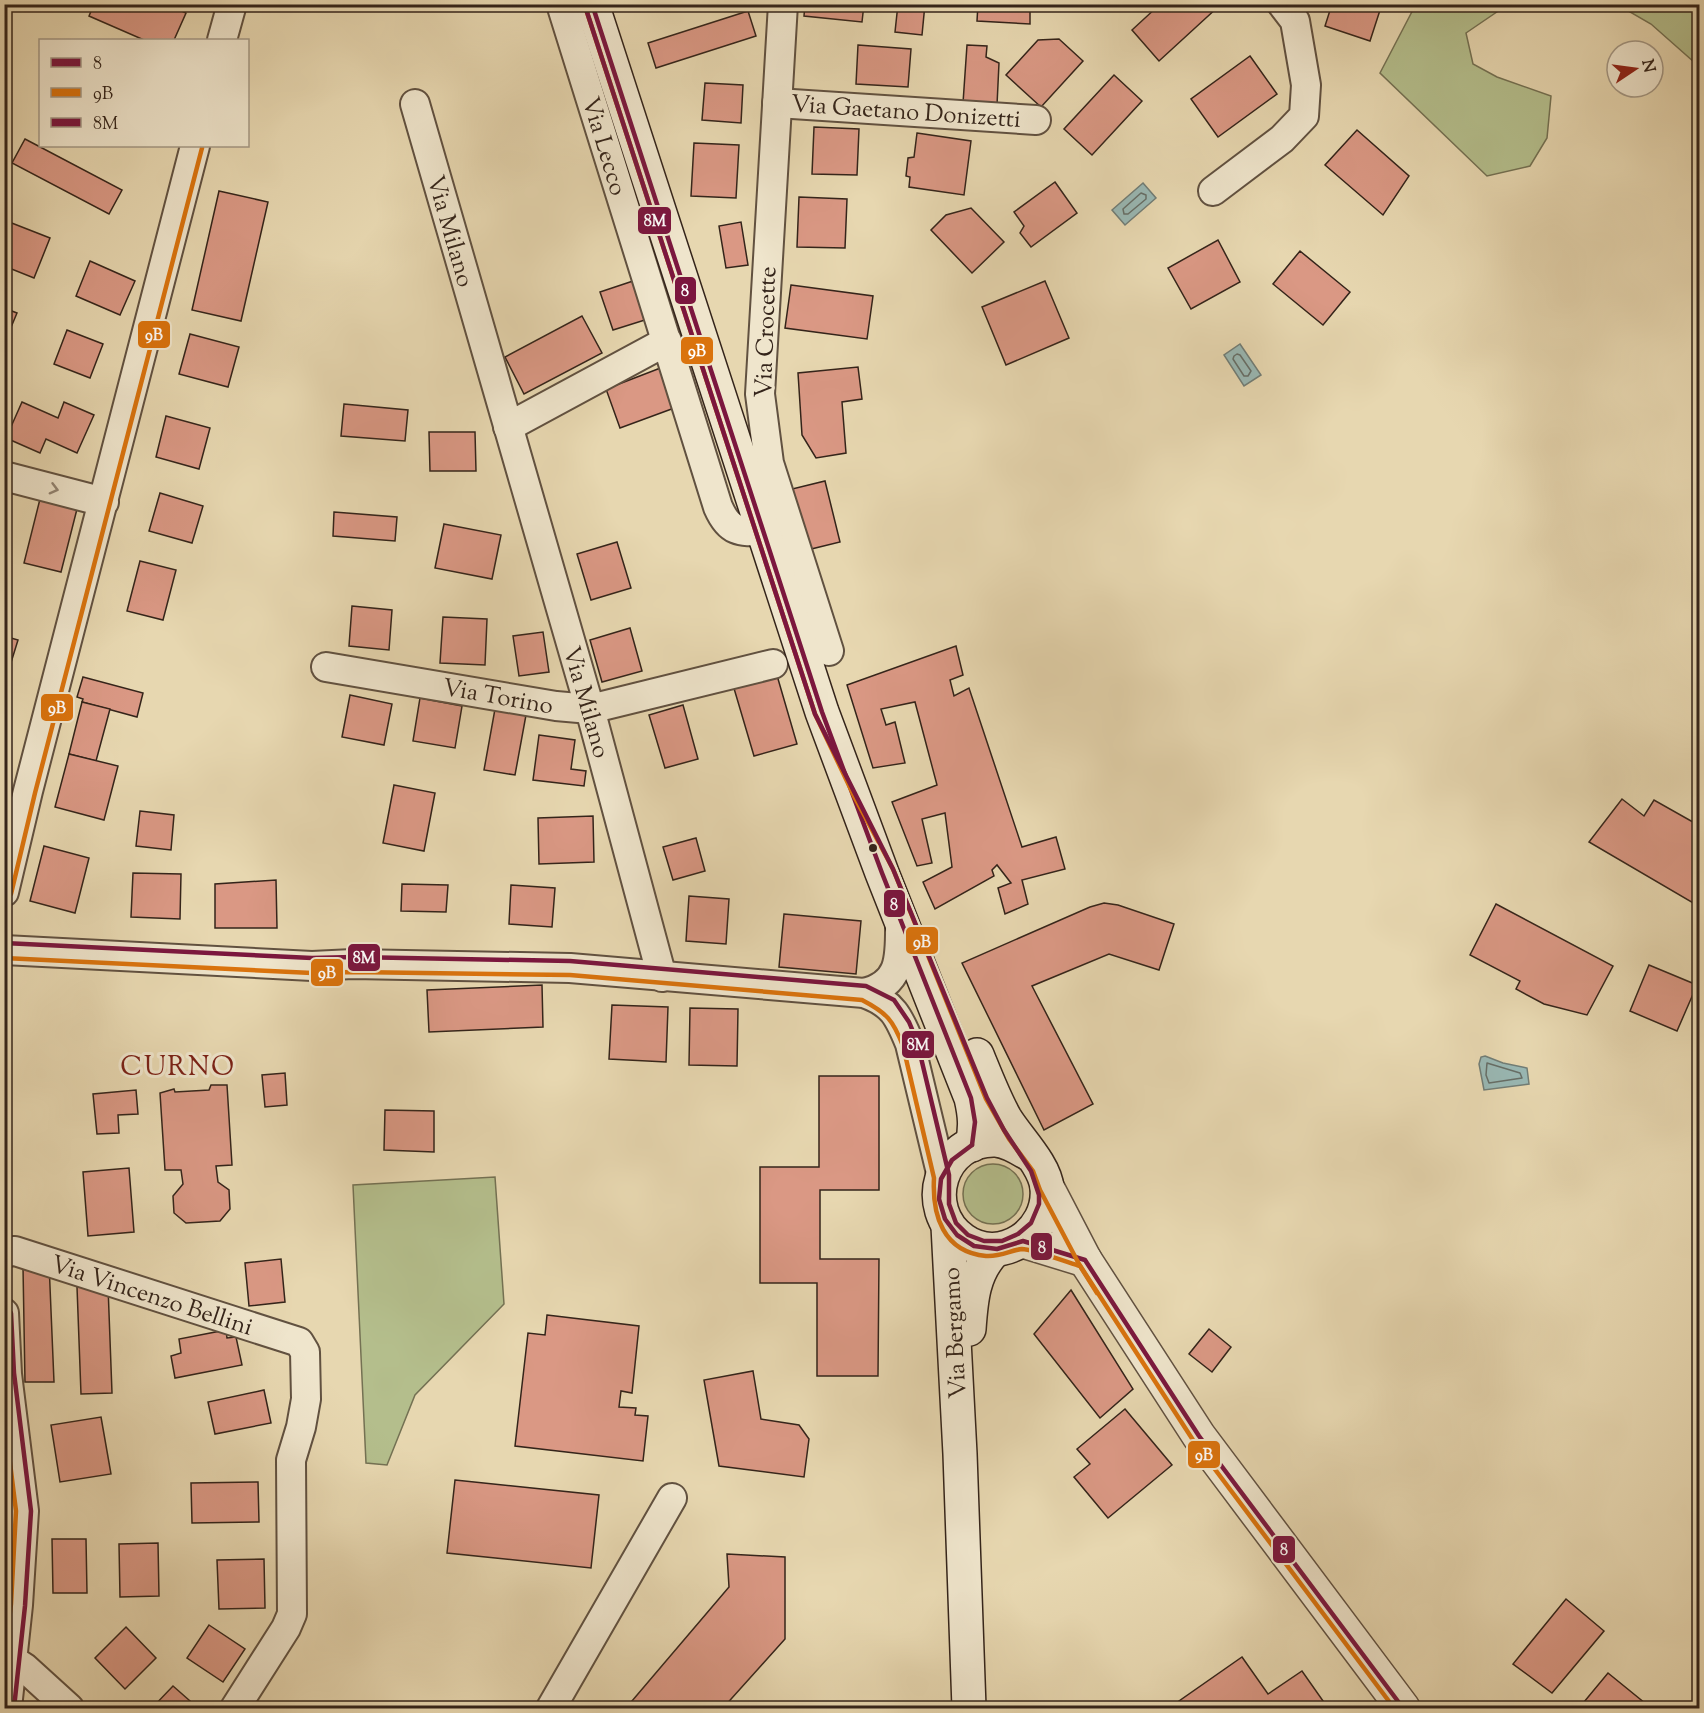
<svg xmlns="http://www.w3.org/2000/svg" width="1704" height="1713" font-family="'Sorts Mill Goudy',serif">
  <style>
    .green { fill: #b4be8c; stroke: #747153; stroke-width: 1.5 }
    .water { fill: #99b8b4; stroke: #717d76; stroke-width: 1.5 }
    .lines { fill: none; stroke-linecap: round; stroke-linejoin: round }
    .shore { stroke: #666e67; stroke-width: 1.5 }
    .building { fill: #da9884; stroke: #34241a; stroke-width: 1.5 }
    .minor-casing { stroke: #615140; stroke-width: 32 }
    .tertiary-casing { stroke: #615140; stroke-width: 36 }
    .secondary-casing { stroke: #34241a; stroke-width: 36 }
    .minor { stroke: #efe5cc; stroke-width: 28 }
    .tertiary { stroke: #efe5cc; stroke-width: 33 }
    .secondary { stroke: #efe5cc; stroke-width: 33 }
    .bus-1-casing { stroke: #efe5cc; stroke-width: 9 }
    .bus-2-casing { stroke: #efe5cc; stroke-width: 9 }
    .bus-3-casing { stroke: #efe5cc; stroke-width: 9 }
    .bus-1 { stroke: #7b163e; stroke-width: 4.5 }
    .bus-2 { stroke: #da730d; stroke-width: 4.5 }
    .bus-3 { stroke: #7b163e; stroke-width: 4.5 }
    .oneway { stroke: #928473 }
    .bus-dot { fill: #34241a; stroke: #efe5cc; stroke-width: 2 }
    .labels { text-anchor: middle; stroke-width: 6; stroke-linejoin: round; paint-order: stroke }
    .street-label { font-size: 24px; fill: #34241a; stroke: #efe5cc }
    .quarter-label { font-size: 27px; letter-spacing: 1.5px; fill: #7a1f14; stroke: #efe5cc }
    .line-badge { stroke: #efe5cc; stroke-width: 2 }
    .badge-label { font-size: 16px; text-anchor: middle; font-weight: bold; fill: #fff }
  </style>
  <rect width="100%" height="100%" fill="#e7d7b0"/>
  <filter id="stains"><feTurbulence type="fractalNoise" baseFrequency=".00333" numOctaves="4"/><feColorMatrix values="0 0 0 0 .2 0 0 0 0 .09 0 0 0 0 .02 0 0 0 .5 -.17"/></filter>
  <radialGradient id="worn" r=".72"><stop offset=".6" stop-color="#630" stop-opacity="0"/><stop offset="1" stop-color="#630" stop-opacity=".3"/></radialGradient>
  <g class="green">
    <polygon points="1416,4 1507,5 1466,33 1473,64 1497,77 1551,96 1547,138 1530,166 1487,176 1380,73"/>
    <polygon points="1618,5 1699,5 1699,62 1694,62 1651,24"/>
    <circle cx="993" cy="1194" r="30"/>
    <polygon points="495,1177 504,1304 415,1395 387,1465 366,1463 353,1185"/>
  </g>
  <g class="water">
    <polygon points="1143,183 1156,198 1125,225 1112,210"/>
    <polygon points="1240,344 1261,375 1244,386 1224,355"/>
    <polygon points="1485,1056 1503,1063 1527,1068 1529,1084 1484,1090 1479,1064 1481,1057"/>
  </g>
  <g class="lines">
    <g class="shore">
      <polygon points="1141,193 1146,195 1146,199 1128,214 1124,214 1123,209"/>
      <polygon points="1237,354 1240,355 1251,371 1248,376 1244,376 1233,359 1234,356"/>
      <polygon points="1487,1063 1520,1073 1522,1078 1489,1083 1486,1075"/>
    </g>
  </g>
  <g class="building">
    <polygon points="94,4 167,4 186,13 174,40 144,40 89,16"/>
    <polygon points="805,4 864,4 862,22 804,16"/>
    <polygon points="898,4 925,4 922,35 895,32"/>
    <polygon points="978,4 1030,4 1030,24 977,21"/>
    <polygon points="1155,4 1217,4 1219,6 1159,61 1132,30 1157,7"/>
    <polygon points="1332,4 1382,4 1370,41 1325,26"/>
    <polygon points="748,11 756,36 656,68 648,43"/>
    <polygon points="1059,39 1083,61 1041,107 1006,75 1038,40"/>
    <polygon points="858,45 911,49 908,87 856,84"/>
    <polygon points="967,45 987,46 986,57 999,63 997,105 963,103"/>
    <polygon points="1250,56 1277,94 1218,137 1191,99"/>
    <polygon points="1114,75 1142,101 1092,155 1064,129"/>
    <polygon points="705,83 743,85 741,123 702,120"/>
    <polygon points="814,127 859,129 857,175 812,174"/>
    <polygon points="1357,130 1409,176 1383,215 1325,165"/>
    <polygon points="917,133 971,141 964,195 909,187 910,177 906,176 908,158 914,157"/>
    <polygon points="25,139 122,190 109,214 12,163"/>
    <polygon points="694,143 739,145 736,198 691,196"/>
    <polygon points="1055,182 1077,213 1031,247 1020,233 1024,226 1014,212"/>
    <polygon points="219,191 268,202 241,321 192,310"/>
    <polygon points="799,197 847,199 845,248 797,247"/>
    <polygon points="971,208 1004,242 972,273 931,230 946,215"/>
    <polygon points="4,220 50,238 34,278 4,266"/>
    <polygon points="741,222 748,265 726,268 719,226"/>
    <polygon points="1218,240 1240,282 1191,309 1168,268"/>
    <polygon points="1300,251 1350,292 1323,325 1273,284"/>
    <polygon points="90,261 135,281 120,315 76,296"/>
    <polygon points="636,280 648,319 613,330 600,292"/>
    <polygon points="1045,281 1069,338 1006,365 982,307"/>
    <polygon points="791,285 873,296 867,339 785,328"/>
    <polygon points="4,308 17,313 4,344"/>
    <polygon points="582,316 602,353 524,394 505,357"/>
    <polygon points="67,330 103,344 90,378 54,364"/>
    <polygon points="190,334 239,347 228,387 179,374"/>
    <polygon points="663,367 677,407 620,428 606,389"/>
    <polygon points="858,367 862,399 842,402 846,453 816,458 802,435 798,373"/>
    <polygon points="22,402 58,418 64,402 94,415 77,453 46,439 40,453 6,438"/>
    <polygon points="344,404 408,410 405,441 341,436"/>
    <polygon points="166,416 210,428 199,469 156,457"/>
    <polygon points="429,432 475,432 476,471 430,471"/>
    <polygon points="825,481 840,542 803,551 788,490"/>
    <polygon points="160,493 203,506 192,543 149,531"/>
    <polygon points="40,499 77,509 61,572 24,563"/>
    <polygon points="334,512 397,517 395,541 333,536"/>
    <polygon points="444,524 501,535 492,579 435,568"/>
    <polygon points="617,542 631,588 591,600 577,554"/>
    <polygon points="140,561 176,570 163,620 127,611"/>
    <polygon points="352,606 392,610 389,650 349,646"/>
    <polygon points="443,617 487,619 485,665 440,663"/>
    <polygon points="630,628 642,671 602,682 590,640"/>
    <polygon points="543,632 549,672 519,676 513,636"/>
    <polygon points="4,636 18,640 5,682 4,682"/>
    <polygon points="956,646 963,675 950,680 954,696 969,688 1022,847 1056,837 1065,869 1022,880 1028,904 1005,914 998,888 1011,883 997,865 992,870 994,876 935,909 923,882 952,867 945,813 922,819 932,863 917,866 892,802 937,785 915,702 881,709 886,725 895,722 905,763 873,768 847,685"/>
    <polygon points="776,672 797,744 754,756 733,685"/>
    <polygon points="83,677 143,693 137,717 82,702 83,699 77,697"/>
    <polygon points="350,695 392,704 384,745 342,737"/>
    <polygon points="420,698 462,706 455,748 413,741"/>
    <polygon points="82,702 110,709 96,761 69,754"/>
    <polygon points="683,705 698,759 665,768 649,715"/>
    <polygon points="495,709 526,715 515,775 484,770"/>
    <polygon points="539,735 575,740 571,769 586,771 584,786 533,780"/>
    <polygon points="69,754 118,766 104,820 55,807"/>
    <polygon points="394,785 435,793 424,851 383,843"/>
    <polygon points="1622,799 1644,816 1654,800 1700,826 1700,907 1589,842"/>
    <polygon points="140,811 174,815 171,850 136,846"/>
    <polygon points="593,816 594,862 539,864 538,818"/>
    <polygon points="696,838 705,871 673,880 663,847"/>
    <polygon points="44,846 89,858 75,913 30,901"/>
    <polygon points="133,873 181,874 180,919 131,917"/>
    <polygon points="276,880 277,928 215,928 215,884"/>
    <polygon points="402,884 448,885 446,912 401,911"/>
    <polygon points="511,885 555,888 552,927 509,924"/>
    <polygon points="689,896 729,899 726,944 686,941"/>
    <polygon points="1104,903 1118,905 1174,924 1159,970 1109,954 1032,986 1093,1104 1044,1130 962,963 1090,907"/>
    <polygon points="1496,904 1613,966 1587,1015 1544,1004 1516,989 1520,981 1470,955"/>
    <polygon points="784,914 861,921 856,974 779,967"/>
    <polygon points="1649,965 1697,985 1677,1031 1630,1011"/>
    <polygon points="542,985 543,1027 429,1032 427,990"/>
    <polygon points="612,1005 668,1007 666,1062 609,1059"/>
    <polygon points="690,1008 738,1009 737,1066 689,1065"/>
    <polygon points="285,1073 287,1105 265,1107 262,1075"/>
    <polygon points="819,1076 879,1076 879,1190 820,1190 820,1259 879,1259 878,1376 817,1376 817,1283 760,1283 760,1167 819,1167"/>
    <polygon points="211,1085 227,1085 232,1165 216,1166 218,1182 229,1190 230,1209 220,1221 186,1223 174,1213 173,1196 183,1184 181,1170 165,1170 160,1093 174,1089 175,1092 209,1090"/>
    <polygon points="136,1090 138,1114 118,1115 119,1133 97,1134 93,1094"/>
    <polygon points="385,1110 434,1111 434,1152 384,1150"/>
    <polygon points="129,1168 134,1232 88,1236 83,1172"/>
    <polygon points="281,1259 285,1302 249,1306 245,1263"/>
    <polygon points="49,1263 54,1382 25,1382 23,1267"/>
    <polygon points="108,1286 112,1393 81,1394 77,1287"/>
    <polygon points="1071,1290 1133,1389 1100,1418 1034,1334"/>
    <polygon points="547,1315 639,1326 632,1393 621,1391 619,1407 636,1408 635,1415 648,1416 643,1461 515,1446 528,1333 545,1335"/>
    <polygon points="1209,1329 1231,1347 1212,1372 1189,1354"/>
    <polygon points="226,1330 227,1338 236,1337 242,1365 175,1378 171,1356 181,1353 179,1339"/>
    <polygon points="753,1371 761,1419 799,1425 809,1439 804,1477 719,1466 704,1380"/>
    <polygon points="264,1390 271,1423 215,1434 208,1402"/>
    <polygon points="1125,1409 1172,1465 1108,1518 1074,1477 1090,1464 1077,1449"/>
    <polygon points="101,1417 111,1474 60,1482 51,1425"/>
    <polygon points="455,1480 599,1495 591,1568 447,1553"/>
    <polygon points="258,1482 259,1522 192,1523 191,1483"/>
    <polygon points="52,1539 86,1539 87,1593 53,1593"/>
    <polygon points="158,1543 159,1596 120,1597 119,1544"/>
    <polygon points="727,1554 785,1557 785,1639 723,1708 626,1708 729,1587"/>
    <polygon points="264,1559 265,1608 219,1609 217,1560"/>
    <polygon points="1566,1599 1604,1631 1552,1693 1513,1664"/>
    <polygon points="209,1625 245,1649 223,1682 187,1658"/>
    <polygon points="126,1627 156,1658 125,1689 95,1658"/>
    <polygon points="1242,1657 1268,1694 1302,1671 1328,1708 1169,1708"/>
    <polygon points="1608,1673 1651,1708 1579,1708"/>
    <polygon points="173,1686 198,1708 152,1708"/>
  </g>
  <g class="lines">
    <defs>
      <g id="minor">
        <path d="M 561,4 L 718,507 C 729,532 739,532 764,531"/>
        <polyline points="783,4 760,394 769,463 829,651"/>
        <polyline points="222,40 232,4"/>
        <polyline points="777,103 1036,120"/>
        <polyline points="415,104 590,709 662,977"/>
        <polyline points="1213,191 1282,139 1304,116 1306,85 1295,21 1282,4"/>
        <polyline points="508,427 667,341"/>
        <polyline points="4,476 104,502"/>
        <polyline points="326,667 556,706 590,709 773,664"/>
        <polyline points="4,892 28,791 195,146"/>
        <path d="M 4,950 L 312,966 L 353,964 L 570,968 L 864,993 C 893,1003 899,1017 910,1044 L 942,1177"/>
        <path d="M 864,993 C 903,984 900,954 900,921"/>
        <polyline points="4,1252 15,1251 299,1342 305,1352 306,1399 301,1427 291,1460 292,1614 286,1628 235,1708"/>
        <polyline points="4,1313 7,1374 24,1511 18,1605 7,1708"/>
        <polyline points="11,1659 25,1668 69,1708"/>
        <polyline points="551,1708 672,1498"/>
      </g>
      <g id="tertiary">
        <polyline points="1047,1187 1085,1260 1199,1436 1403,1708"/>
        <polyline points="1023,1241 1085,1260"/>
      </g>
      <g id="secondary">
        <path d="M 592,4 L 822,712 L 882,873 L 971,1098 C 975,1115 976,1128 972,1145"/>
        <path d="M 977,1055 C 986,1077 994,1098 1005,1118 C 1017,1138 1045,1165 1047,1188 C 1051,1232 1001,1267 963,1240 C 919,1209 940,1138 996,1140 C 1008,1141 1019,1148 1029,1154"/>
        <polyline points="948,1226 960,1454 969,1708"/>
        <path d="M 969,1329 C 971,1300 973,1272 995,1250"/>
      </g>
    </defs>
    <use href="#minor" class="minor-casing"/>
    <use href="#tertiary" class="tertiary-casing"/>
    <use href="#secondary" class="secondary-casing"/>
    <use href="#minor" class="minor"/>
    <use href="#tertiary" class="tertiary"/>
    <use href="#secondary" class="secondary"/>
    <defs>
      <g id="bus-1">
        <polyline points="592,4 822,712 882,873 971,1098 975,1122 972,1145"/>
        <polyline points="972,1145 952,1160 941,1179 939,1199 945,1219 957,1235 974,1246 997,1249 1023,1241 1085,1260 1199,1436 1403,1708"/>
      </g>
      <g id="bus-2">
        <polyline points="585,6 815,714 855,798 893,869 986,1099 1009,1139 1033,1171 1040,1190 1079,1264 1193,1440 1394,1708"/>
        <polyline points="11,894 35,793 202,148"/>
        <path d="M 4,958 L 312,973 L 353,972 L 570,975 L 862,1000 C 887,1013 893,1020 903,1046 L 934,1178 C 932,1215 943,1252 986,1256 C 1001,1257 1011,1250 1022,1249 C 1031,1249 1070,1263 1080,1266 L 1097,1293"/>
        <polyline points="4,1415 16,1511 11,1604 4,1661"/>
      </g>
      <g id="bus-3">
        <polyline points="4,943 312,958 353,957 570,961 866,986 894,1000 909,1022 917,1041 949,1175 949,1204 956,1223 968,1235 984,1241 1002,1241 1018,1234 1031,1223 1039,1204 1039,1195 1031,1171 1004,1130 987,1098 893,869 815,714 585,6"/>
        <polyline points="11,1313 14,1373 31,1511 25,1606 14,1708"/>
      </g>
    </defs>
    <use href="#bus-1" class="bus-1-casing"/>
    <use href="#bus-2" class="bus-2-casing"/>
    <use href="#bus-3" class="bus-3-casing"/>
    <use href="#bus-1" class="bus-1"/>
    <use href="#bus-2" class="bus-2"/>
    <use href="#bus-3" class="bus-3"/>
  </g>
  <defs><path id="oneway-chevron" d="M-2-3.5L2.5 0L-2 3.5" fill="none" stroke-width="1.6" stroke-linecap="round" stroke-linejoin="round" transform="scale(1.5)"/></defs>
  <use class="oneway" href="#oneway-chevron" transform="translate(54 489) rotate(15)"/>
  <circle class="bus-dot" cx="873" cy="848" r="5"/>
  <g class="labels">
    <g class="street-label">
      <text transform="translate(906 111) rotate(4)" y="8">Via Gaetano Donizetti</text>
      <text transform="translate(605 146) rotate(73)" y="8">Via Lecco</text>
      <text transform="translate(451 231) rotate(74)" y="8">Via Milano</text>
      <text transform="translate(765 332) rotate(-88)" y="8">Via Crocette</text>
      <text transform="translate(498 696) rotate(10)" y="8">Via Torino</text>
      <text transform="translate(587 702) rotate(74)" y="8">Via Milano</text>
      <text transform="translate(152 1295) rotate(18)" y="8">Via Vincenzo Bellini</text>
      <text transform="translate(954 1333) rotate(-93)" y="8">Via Bergamo</text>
    </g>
    <g class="quarter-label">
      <text x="178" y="1075">CURNO</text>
    </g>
  </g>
  <g class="line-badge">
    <rect x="637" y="206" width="35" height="29" rx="6" fill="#7b163e"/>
    <rect x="674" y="276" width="23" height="29" rx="6" fill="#7b163e"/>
    <rect x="137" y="320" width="34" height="29" rx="6" fill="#da730d"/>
    <rect x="680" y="336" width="34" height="29" rx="6" fill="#da730d"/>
    <rect x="40" y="693" width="34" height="29" rx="6" fill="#da730d"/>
    <rect x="883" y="889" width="23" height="29" rx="6" fill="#7b163e"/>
    <rect x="905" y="926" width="34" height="29" rx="6" fill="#da730d"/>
    <rect x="347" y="943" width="34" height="29" rx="6" fill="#7b163e"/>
    <rect x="310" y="958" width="34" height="29" rx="6" fill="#da730d"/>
    <rect x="901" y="1030" width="34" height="29" rx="6" fill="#7b163e"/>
    <rect x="1030" y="1232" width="23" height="29" rx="6" fill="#7b163e"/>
    <rect x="1187" y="1440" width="34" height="29" rx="6" fill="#da730d"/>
    <rect x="1272" y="1535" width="24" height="29" rx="6" fill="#7b163e"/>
  </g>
  <g class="badge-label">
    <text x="655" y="226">8M</text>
    <text x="685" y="296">8</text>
    <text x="154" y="340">9B</text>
    <text x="697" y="356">9B</text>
    <text x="57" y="713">9B</text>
    <text x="894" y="910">8</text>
    <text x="922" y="947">9B</text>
    <text x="364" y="963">8M</text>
    <text x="327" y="978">9B</text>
    <text x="918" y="1050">8M</text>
    <text x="1042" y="1253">8</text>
    <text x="1204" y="1460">9B</text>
    <text x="1284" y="1555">8</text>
  </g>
  <rect width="1704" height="1713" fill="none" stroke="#e7d7b0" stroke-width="24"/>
  <rect x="6" y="6" width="1692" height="1701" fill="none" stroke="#34241a" stroke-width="3"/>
  <rect x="12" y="12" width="1680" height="1689" fill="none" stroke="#34241a" stroke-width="1.5"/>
  <rect x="39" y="39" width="210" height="108" fill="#efe5cc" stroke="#a49885" stroke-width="1.5"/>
  <rect x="51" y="58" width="30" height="9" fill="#7b163e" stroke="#a49885" stroke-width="1.5"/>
  <text x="93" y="69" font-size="18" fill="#34241a">8</text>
  <rect x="51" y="88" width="30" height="9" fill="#da730d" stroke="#a49885" stroke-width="1.5"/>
  <text x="93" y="99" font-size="18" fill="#34241a">9B</text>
  <rect x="51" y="118" width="30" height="9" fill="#7b163e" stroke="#a49885" stroke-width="1.5"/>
  <text x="93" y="129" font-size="18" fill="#34241a">8M</text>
  <g transform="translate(1635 69) rotate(77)"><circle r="28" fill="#efe5cc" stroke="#a49885" stroke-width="1.5"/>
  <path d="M0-4.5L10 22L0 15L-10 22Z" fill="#8f2418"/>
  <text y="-9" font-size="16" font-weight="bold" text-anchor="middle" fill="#34241a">N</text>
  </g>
  <rect width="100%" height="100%" filter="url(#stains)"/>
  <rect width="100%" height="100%" fill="url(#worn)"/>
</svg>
